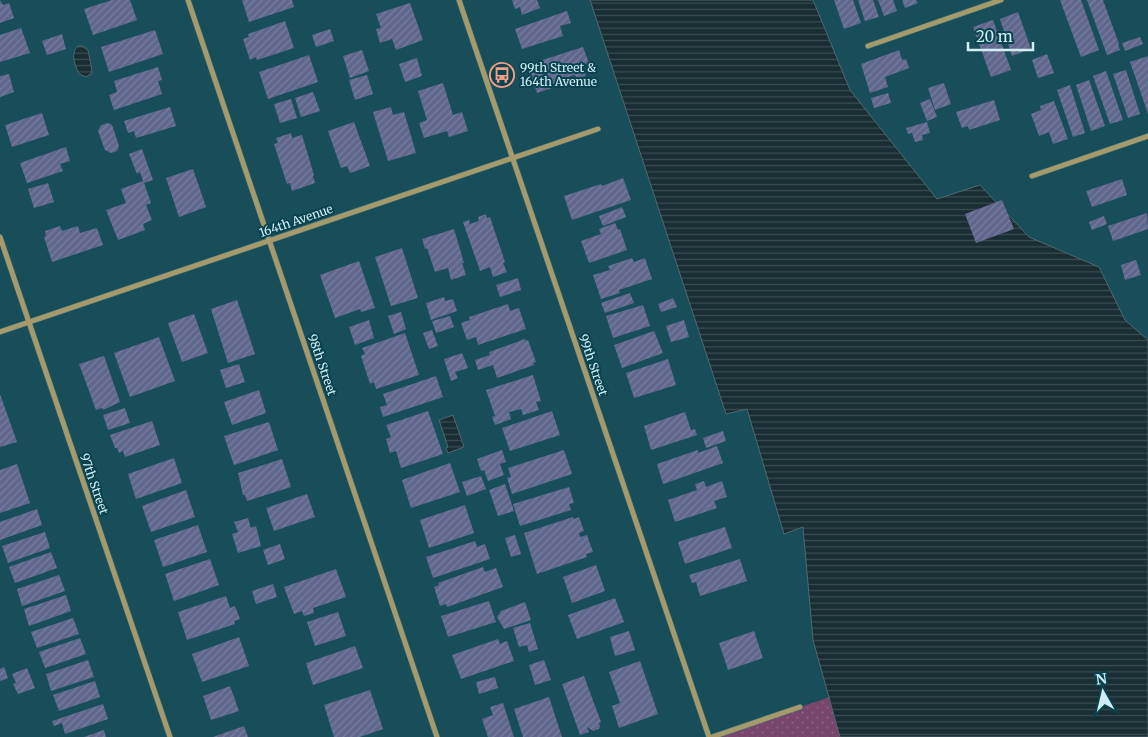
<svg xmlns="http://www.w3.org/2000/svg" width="1148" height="737" font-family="Merriweather,serif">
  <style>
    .park { fill: url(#park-dots) }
    .water { fill: url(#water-rules); stroke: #50676e }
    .building { fill: url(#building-hatch) }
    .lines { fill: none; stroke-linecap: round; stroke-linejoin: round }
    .street-casing { stroke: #3d6e79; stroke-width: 6 }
    .street { stroke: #a69a6b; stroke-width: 5 }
    .labels { text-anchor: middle; stroke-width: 4; stroke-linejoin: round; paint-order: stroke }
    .poi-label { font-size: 12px; fill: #d2edf4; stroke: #09434f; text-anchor: start }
    .street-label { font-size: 12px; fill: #d2edf4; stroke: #09434f }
  </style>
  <defs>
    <pattern id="park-dots" width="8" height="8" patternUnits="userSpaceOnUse" patternTransform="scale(1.25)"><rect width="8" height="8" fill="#78456d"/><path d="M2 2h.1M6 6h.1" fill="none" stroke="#8a6082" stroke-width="1.8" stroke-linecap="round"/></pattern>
    <pattern id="water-rules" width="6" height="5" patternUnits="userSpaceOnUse" patternTransform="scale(1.25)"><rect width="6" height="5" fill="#192e34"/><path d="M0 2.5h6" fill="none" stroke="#3a4d52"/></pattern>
    <pattern id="building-hatch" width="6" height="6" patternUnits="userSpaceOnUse" patternTransform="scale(1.25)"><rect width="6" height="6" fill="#60678c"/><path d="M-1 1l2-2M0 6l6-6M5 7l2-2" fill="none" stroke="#767d9d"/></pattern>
  </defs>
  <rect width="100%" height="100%" fill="#184e5a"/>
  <polygon class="park" points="830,697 840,737 712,737"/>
  <g class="water">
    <polygon points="590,0 813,0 850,90 937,199 980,185 1029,237 1099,267 1125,320 1148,340 1148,737 840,737 813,640 803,527 784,534 747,409 726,414"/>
    <path d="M 78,46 L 82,46 L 88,50 C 89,55 92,69 92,73 L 86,77 L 79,74 C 75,65 70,53 78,46 Z"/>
    <polygon points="453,415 464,447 448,453 446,448 448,447 439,420"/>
  </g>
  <g class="building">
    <polygon points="0,0 3,5 9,3 14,18 0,23"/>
    <polygon points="112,0 130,0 137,20 93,35 84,9"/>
    <polygon points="242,0 292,0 294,7 249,22"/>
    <polygon points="512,0 537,0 540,8 522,15 520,7 515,9"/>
    <polygon points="834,0 853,0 861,23 844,29"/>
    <polygon points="858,0 873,0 879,17 865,21"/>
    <polygon points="878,0 893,0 897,11 884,16"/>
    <polygon points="902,0 916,0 918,3 905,8"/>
    <polygon points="1060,0 1081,0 1099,50 1081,57"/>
    <polygon points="1087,0 1103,0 1119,44 1118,44 1120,50 1107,55"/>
    <polygon points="410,3 423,40 396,50 392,39 380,43 376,29 381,28 376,14"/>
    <polygon points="567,11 571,23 560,26 563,36 522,49 515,29"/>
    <polygon points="1018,12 1031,49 1012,56 1000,19"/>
    <polygon points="993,20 1011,70 991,77 973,27"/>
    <polygon points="285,21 294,48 257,60 256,57 250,60 243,39 249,37 248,34"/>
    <polygon points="21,28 30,53 0,62 0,35"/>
    <polygon points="330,29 334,41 316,47 312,35"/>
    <polygon points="155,30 163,54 109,72 101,47"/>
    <polygon points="62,34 66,49 47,55 42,41"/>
    <polygon points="1140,37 1143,44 1125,51 1122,43"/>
    <polygon points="583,47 589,63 580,66 586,70 585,76 578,78 574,75 562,79 564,84 537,93 527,65"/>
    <polygon points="362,50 369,71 350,78 343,56"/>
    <polygon points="899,50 902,60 906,59 909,68 885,77 888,87 870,93 861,64"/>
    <polygon points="1047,54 1054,73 1038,78 1032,60"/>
    <polygon points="309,55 318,82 268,99 259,72"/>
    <polygon points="1148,56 1148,114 1130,62"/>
    <polygon points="417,58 422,76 405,82 399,64"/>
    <polygon points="158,67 162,80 158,81 162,94 114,110 109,95 117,92 114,81"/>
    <polygon points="1126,70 1140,114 1128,118 1113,74"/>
    <polygon points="1106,71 1123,120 1110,124 1093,76"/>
    <polygon points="9,74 14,92 0,97 0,76"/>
    <polygon points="367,75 373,94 355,100 349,80"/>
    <polygon points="1089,80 1105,126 1091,131 1076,85"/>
    <polygon points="443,83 453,115 462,112 468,131 449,137 447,131 424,138 419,123 427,120 418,91"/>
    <polygon points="944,83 951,104 935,110 928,88"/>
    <polygon points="1070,85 1085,133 1073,137 1057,90"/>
    <polygon points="313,92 320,111 301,117 295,98"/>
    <polygon points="888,93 891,103 874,108 871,98"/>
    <polygon points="291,99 297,118 280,123 274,104"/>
    <polygon points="930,99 937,117 927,121 920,103"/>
    <polygon points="994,100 1000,120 969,130 968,126 962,128 956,112"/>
    <polygon points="1054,101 1068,139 1053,144 1049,132 1039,136 1031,114 1041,110 1040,106"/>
    <polygon points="170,107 176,126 136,138 134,131 128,133 124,121"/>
    <polygon points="391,107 393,115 404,112 416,153 388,161 373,112"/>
    <polygon points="42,113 49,135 12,147 5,125"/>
    <polygon points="354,122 370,166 350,173 347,166 341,168 328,131"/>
    <polygon points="927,122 930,133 922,135 923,140 915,142 912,133 908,134 906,128"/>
    <polygon points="108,123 112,125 119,146 117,151 111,153 105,150 98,131 101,125"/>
    <polygon points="291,133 292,138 302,135 314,175 313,176 315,183 292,191 290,183 287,184 274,144 278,143 276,138"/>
    <polygon points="66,147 70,161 60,164 63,171 27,183 20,163"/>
    <polygon points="142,149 153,180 144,183 151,203 146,205 152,220 143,224 145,230 118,240 106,210 126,203 121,189 143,181 140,172 137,174 129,154"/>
    <polygon points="193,169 206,207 179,217 166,178"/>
    <polygon points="623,178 631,200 572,220 564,196 601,184 602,186"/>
    <polygon points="1122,179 1127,195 1092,207 1086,191"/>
    <polygon points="48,183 54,202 34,208 28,189"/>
    <polygon points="1002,200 1014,229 976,243 965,214"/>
    <polygon points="622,207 626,217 603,226 599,216"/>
    <polygon points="1147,213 1148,229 1113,241 1108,226"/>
    <polygon points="486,214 487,218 490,217 505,262 503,263 507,272 493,277 490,267 480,271 463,222 469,220 470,224 479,221 478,217"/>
    <polygon points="1104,216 1107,224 1092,230 1089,222"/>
    <polygon points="615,223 618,230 620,229 627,250 589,263 581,241 601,234 599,229"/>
    <polygon points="60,226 62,231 78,226 80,233 97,228 103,245 52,262 44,237 46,236 45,231"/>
    <polygon points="454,229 464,263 462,263 466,275 451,280 448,268 435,272 427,248 425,249 422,239"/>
    <polygon points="402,248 418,298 391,306 375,257"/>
    <polygon points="632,258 634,262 645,258 652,279 619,290 620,293 601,299 593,275 610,270 608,266"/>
    <polygon points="1136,260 1141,275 1125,280 1121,265"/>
    <polygon points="359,261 375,308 361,312 360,309 335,318 320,275"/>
    <polygon points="518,278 521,290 500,297 496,285"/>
    <polygon points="630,293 634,303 605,313 601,303"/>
    <polygon points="444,297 445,301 453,299 457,311 431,320 426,303"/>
    <polygon points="673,298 677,307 661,312 658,304"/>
    <polygon points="237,300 255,354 228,363 211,309"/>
    <polygon points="508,304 510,311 519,308 526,329 478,345 476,337 467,340 461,323 470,320 469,317"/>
    <polygon points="643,305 650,326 613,338 606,316"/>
    <polygon points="401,312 406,329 394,334 388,316"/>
    <polygon points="194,314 208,353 182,362 168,323"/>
    <polygon points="450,316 454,327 436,333 432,321"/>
    <polygon points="369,320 374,338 355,345 349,327"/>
    <polygon points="684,320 689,337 671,342 666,326"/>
    <polygon points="432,330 438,346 429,349 423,333"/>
    <polygon points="654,331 663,353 622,368 614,345"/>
    <polygon points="405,333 419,375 376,389 374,382 370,384 361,356 365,354 362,348"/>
    <polygon points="159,337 175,381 130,397 114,353"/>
    <polygon points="525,339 526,341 528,340 536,362 533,363 534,365 497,378 493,365 478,370 475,360 490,355 489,352"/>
    <polygon points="462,353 468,368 455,372 458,378 451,381 444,359"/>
    <polygon points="104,356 120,402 103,410 102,408 96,410 79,364"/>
    <polygon points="668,359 676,385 634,398 626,373"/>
    <polygon points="239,364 245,382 226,388 220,370"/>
    <polygon points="533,375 541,401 536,402 539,410 523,415 521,409 509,412 511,419 495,425 492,417 495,416 486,390"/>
    <polygon points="436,376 443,397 383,417 380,407 387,405 383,394"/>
    <polygon points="259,390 266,413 232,425 224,402"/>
    <polygon points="0,394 17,442 0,447"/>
    <polygon points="125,408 130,423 108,430 103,415"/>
    <polygon points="428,411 443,454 401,468 396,451 390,453 386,439 391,437 386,425"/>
    <polygon points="552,411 560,435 510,451 502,428"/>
    <polygon points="685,412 691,430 695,429 697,435 651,450 644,426"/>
    <polygon points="152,421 160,445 125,457 123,451 119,453 117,448 115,448 110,435"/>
    <polygon points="269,422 278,450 234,465 224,436"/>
    <polygon points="723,431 726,441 706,448 703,438"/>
    <polygon points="717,446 723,463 663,484 657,464 698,450 698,453"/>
    <polygon points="502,450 506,462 500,464 504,475 488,481 484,470 481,471 477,459"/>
    <polygon points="564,450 572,474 512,494 507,478 511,477 508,468"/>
    <polygon points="174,458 182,483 136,499 128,474"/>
    <polygon points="282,459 291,487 247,501 245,495 243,495 238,473"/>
    <polygon points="450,463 460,492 411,508 402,480"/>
    <polygon points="17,464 30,503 0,513 0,470"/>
    <polygon points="481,476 486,489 467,496 462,482"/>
    <polygon points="704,481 706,487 722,481 727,497 714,501 717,508 675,522 668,500 697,490 695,484"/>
    <polygon points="505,484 514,511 498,516 489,490"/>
    <polygon points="569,487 574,503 569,504 571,510 520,526 513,504"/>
    <polygon points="186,490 195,517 151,532 142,506"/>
    <polygon points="307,494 315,517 274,531 266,508"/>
    <polygon points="465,505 474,533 429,548 420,520"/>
    <polygon points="37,509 42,525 0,540 0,522"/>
    <polygon points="573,517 574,519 579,517 584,531 579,533 580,537 587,535 593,552 586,554 587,557 537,574 524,533"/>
    <polygon points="248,518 251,528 256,526 261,546 238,553 232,534 238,532 234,522"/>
    <polygon points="198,525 207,552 163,567 154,540"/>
    <polygon points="725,527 732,548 685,564 678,542"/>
    <polygon points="45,532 50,548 8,563 2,546"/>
    <polygon points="515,535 521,554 511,557 505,538"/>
    <polygon points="475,541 477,547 485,544 490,559 433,578 426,557"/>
    <polygon points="280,544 285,559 268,565 263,550"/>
    <polygon points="51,552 57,568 15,583 9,567"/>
    <polygon points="210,559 219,585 174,601 165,574"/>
    <polygon points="740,559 747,581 700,596 696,582 692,583 689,575"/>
    <polygon points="596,565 605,591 572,603 563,577"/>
    <polygon points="483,567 485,572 496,568 503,587 447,607 446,604 440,606 434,587 439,585 438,583"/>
    <polygon points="336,569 346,597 313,608 314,613 304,616 302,611 294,614 284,587"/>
    <polygon points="59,575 65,591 22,606 17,589"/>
    <polygon points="273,584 277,597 256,604 252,591"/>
    <polygon points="66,595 71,611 29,626 24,609"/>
    <polygon points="226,596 230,608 235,606 240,619 234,621 235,624 187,640 178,612"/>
    <polygon points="615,598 624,622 577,639 568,615"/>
    <polygon points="489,601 496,622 448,637 441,616"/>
    <polygon points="525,602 531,620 504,629 497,617 501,611"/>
    <polygon points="338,612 346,636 315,646 307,622"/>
    <polygon points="73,618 79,634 37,648 31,632"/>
    <polygon points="530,623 538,649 529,652 527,645 519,647 513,628"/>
    <polygon points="629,631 635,650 615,656 610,637"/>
    <polygon points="754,631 763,658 728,670 719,643"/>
    <polygon points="239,637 249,666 202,682 192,654"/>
    <polygon points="80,638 86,654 45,668 39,652"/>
    <polygon points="498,639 500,644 507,641 514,661 461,679 452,655"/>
    <polygon points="355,646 363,668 313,685 306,663"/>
    <polygon points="88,660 94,677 51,691 46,674"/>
    <polygon points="544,660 551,680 535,685 529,665"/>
    <polygon points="640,661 658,714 619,728 612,706 620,703 609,672"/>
    <polygon points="4,667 8,678 0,681 0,669"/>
    <polygon points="27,668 35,688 18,694 13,684 16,683 12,674"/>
    <polygon points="584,676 601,722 599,723 600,726 599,729 593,731 587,727 589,732 580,735 562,684"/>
    <polygon points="495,677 498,688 479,694 476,682"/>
    <polygon points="95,681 100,697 59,711 53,695"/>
    <polygon points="230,686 239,711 211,720 203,696"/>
    <polygon points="370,690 383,729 360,737 334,737 324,705"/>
    <polygon points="549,697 562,737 523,737 514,709"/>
    <polygon points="503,703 514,737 488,737 482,719 493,715 490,707"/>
    <polygon points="103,704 108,719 65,734 62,723 54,726 52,721"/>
    <polygon points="244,726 248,737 213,737"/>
    <polygon points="104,730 106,737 84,737"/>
  </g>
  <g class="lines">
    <defs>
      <g id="street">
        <polyline points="188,0 437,737"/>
        <polyline points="459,0 709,737"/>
        <polyline points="868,46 1001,0"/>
        <polyline points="1032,176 1148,136"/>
        <polyline points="0,237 170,737"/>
        <polyline points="0,332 598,129"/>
        <polyline points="712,737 800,707"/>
      </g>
    </defs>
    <use href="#street" class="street-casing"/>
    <use href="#street" class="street"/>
  </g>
  <defs>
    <symbol id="bus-ring" viewBox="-11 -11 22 22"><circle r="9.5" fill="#09434f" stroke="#f49e88" stroke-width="1.5"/><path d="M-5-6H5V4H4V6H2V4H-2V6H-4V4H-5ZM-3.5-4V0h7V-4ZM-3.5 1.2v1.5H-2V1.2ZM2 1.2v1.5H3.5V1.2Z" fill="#f49e88"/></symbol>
  </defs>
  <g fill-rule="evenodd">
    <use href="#bus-ring" x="488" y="61" width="28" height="28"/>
  </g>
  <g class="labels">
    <g class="poi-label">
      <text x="520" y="72">99th Street &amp;<tspan x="520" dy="14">164th Avenue</tspan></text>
    </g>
    <g class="street-label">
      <text transform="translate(296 221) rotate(-19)" y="4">164th Avenue</text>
      <text transform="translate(322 365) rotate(71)" y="4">98th Street</text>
      <text transform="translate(593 365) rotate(71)" y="4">99th Street</text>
      <text transform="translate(94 484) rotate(71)" y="4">97th Street</text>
    </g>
  </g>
  <g transform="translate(1103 692) rotate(352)" stroke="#09434f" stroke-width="4" paint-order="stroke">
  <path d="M0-4L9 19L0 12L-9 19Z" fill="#d2edf4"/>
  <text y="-8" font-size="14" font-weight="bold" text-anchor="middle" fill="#d2edf4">N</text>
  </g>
  <path d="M968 42v8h65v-8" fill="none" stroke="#d2edf4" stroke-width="2.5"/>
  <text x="976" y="42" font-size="15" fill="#d2edf4" stroke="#09434f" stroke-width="4" paint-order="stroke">20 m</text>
</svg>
